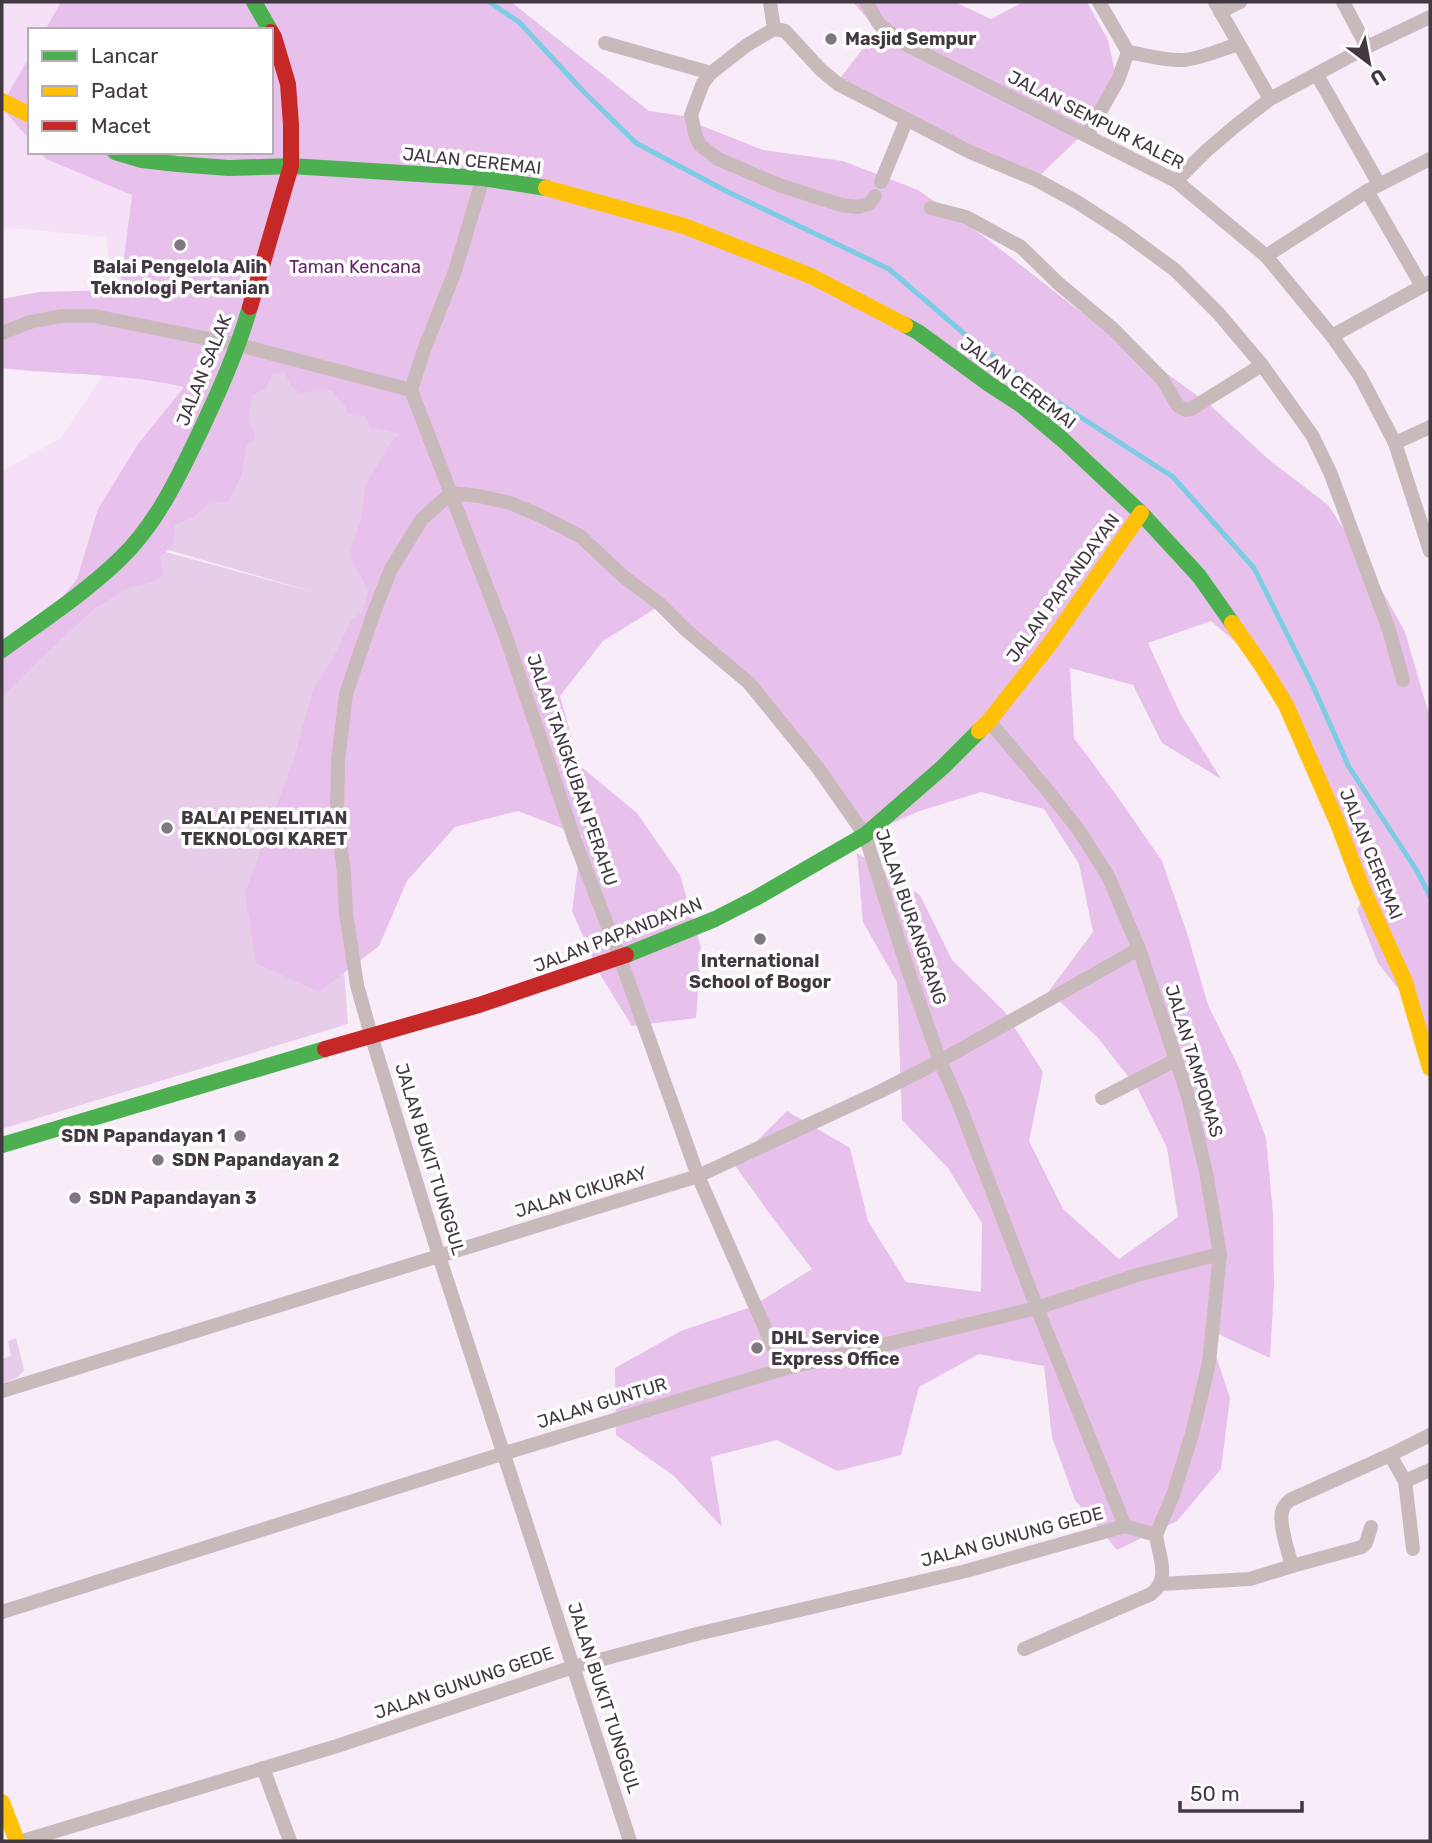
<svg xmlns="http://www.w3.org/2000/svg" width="1432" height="1843" font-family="Rubik,sans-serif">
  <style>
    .built { fill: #f6e0f7 }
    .green { fill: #e7cdea }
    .forest { fill: #e7c1eb }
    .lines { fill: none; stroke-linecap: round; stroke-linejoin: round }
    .stream { stroke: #7bcce4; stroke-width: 5 }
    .street { stroke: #c8babb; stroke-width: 14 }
    .fast { stroke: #4caf50; stroke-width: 16 }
    .slow { stroke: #ffc107; stroke-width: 16 }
    .jam { stroke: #c62828; stroke-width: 16 }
    .poi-dot { fill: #817782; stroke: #fff; stroke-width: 2.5 }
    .labels { text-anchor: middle; stroke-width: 7; stroke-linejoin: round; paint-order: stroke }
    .poi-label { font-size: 18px; font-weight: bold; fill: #423842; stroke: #fff; text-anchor: start }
    .street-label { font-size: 18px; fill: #423842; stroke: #fff }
    .park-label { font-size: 18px; fill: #661f6e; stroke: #fff }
  </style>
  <rect width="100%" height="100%" fill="#f7ecf8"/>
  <polygon class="built" points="2,2 74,2 90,30 30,30 30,152 134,152 284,169 148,517 2,652 2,471 61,438 122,347 106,237 2,227"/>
  <g class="green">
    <polygon points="250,356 401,397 436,490 341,930 348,1024 2,1129 2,666 151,548 317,593 151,545"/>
    <polygon points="16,1338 24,1370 17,1378 2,1383 2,1359 11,1356 8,1341"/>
  </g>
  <g class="forest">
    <path d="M 57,2 L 511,2 L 649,111 L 684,116 L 692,122 L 763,150 L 843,161 L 918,190 L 982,235 L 1077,309 L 1209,404 L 1268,459 L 1328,505 L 1370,569 L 1405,632 L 1430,718 L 1430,1038 L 1404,996 L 1378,963 L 1357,910 L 1369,887 L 1265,667 L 1211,621 L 1148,643 L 1181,715 L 1221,779 L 1162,743 L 1133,685 L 1070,668 L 1074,738 L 1117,796 L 1162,861 L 1187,933 L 1208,1005 L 1240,1070 L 1266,1138 L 1273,1214 L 1274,1287 L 1270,1358 L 1207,1329 L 1230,1398 L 1221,1469 L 1177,1521 L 1117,1550 L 1075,1500 L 1052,1437 L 1044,1366 L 979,1354 L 919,1387 L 901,1455 L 837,1471 L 777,1440 L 711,1457 L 722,1527 L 674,1476 L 616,1435 L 615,1368 L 681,1331 L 751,1307 L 812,1269 L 772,1217 L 734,1164 L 787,1111 L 850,1148 L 868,1221 L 906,1282 L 981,1292 L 982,1223 L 948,1168 L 902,1120 L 897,982 L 863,922 L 857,853 L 920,895 L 952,960 L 1004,1011 L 1043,1072 L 1029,1141 L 1063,1209 L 1119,1259 L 1178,1217 L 1167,1148 L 1138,1089 L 1098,1038 L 1049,991 L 1093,932 L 1079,864 L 1044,809 L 981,792 L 917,812 L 865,835 L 764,701 L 661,605 L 603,641 L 560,696 L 579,765 L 637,813 L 680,875 L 701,947 L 696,1018 L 632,1026 L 598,971 L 572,911 L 582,836 L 518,811 L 455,827 L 407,881 L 379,946 L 319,992 L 256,963 L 245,893 L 294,758 L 313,690 L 337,651 L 351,620 L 363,612 L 368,589 L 349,557 L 360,522 L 366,484 L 392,441 L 400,434 L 371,427 L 365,416 L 348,413 L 345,406 L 332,391 L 321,390 L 300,393 L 292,387 L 284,372 L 272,374 L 266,389 L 252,395 L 248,422 L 253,429 L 256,438 L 247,445 L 241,477 L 228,502 L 210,502 L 194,517 L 175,525 L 172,546 L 160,557 L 163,575 L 153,582 L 128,588 L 95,608 L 41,658 L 2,698 L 2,649 L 31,636 L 77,579 L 98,509 L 138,444 L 184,387 C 125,373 62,375 2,368 L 2,299 L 39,292 L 120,290 L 132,195 L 46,159 L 40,152 L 271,152 L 271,30 L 45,30 L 60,4 Z"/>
    <polygon points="853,2 955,2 991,19 1023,2 1087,2 1108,40 1115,72 1086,131 1033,182 838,81 877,30"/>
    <polygon points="30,56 30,140 2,108 2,104"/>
  </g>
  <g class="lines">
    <polyline class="stream" points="489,2 519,22 582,90 636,143 726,191 889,269 968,337 1040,391 1173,477 1254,568 1313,686 1349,767 1417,871 1430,896"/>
    <g class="street">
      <polyline points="770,2 774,29"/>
      <polyline points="866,2 879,24 903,43 1176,181 1266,256 1332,336 1360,376 1395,443 1430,551"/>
      <path d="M 1099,2 L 1128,52 C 1146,55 1166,61 1184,60 C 1202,58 1220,50 1238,44"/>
      <polyline points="1215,2 1270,99"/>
      <polyline points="1343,2 1367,47"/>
      <polyline points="1220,12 1240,2"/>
      <polyline points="605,43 711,73"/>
      <polyline points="1317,75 1379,184"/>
      <polyline points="1087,135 1118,80 1128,52"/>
      <polyline points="483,178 455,271 424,350 411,390 505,634 575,841 620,958 698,1176 783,1369"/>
      <polyline points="1176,181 1205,152 1234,127 1270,99 1367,47 1430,17"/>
      <polyline points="881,182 907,119"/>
      <polyline points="1367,191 1422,286"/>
      <polyline points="875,196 870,203 858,207 841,205 779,185 718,159 700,145 696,137 691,115 703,83 711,73 747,45 774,29 785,31 821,70 838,84 970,152 1037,180 1077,202 1122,231 1175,270 1219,314 1262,365 1312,435 1330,472 1389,630 1403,680"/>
      <polyline points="931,208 966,217 1021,247 1059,284 1113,329 1162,379 1178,406 1186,410 1191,409 1262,365"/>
      <polyline points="1266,256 1367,191 1430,159"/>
      <polyline points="2,333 30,322 61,316 94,316 239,345 411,390"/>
      <polyline points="1332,336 1430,282"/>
      <polyline points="1395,443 1430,427"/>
      <polyline points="451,493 422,519 391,569 374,612 346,694 338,761 337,816 344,873 346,913 357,985 371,1035 439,1256 630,1841"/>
      <polyline points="451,493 479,496 510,503 539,515 580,536 624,577 661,605 686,630 749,683 818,768 865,835 909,973 940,1061 959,1104 1037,1308 1125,1526"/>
      <polyline points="989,721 1048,791 1078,829 1108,876 1139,949 1188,1096 1206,1172 1220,1254 1209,1363 1192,1434 1173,1495 1156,1535"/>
      <polyline points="1102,1098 1176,1060"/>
      <polyline points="2,1391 698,1176 879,1092 940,1061 1139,949"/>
      <polyline points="1390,1455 1405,1481 1413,1549"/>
      <polyline points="1405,1481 1430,1470"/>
      <polyline points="1292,1566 1362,1547 1366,1543 1371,1527"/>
      <path d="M 1161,1584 L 1250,1579 L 1292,1566 C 1289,1553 1277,1521 1283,1509 C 1284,1505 1287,1503 1290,1500 L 1390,1455 L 1430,1435"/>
      <polyline points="2,1612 505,1453 783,1369 1037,1308 1137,1275 1220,1254"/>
      <path d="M 1024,1649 L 1151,1594 C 1171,1579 1159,1557 1156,1535 L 1125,1526"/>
      <polyline points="263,1768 290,1841"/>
      <polyline points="23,1841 337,1746 573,1667 697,1634 966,1571 1125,1526"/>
    </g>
    <g class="fast">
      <polyline points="254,2 270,30"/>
      <polyline points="115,152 142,160 177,164 229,168 291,166 483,178 546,188"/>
      <polyline points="905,325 918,332 989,384 1020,404 1063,440 1141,513 1199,576 1232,623"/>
      <path d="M 2,650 C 42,621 85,593 121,558 C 156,524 177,480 198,436 C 218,394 237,352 250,307"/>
      <polyline points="626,955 715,919 756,898 865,835 943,767 979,731"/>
      <polyline points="2,1145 325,1049"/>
    </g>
    <g class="slow">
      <polyline points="2,101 30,115"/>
      <polyline points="546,188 684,226 811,276 905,325"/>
      <polyline points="1232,623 1262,666 1286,705 1338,824 1361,885 1405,982 1430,1068"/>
      <polyline points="979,731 989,721 1049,645 1141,513"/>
      <polyline points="2,1802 17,1841"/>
    </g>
    <g class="jam">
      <polyline points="250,307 291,166 291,125 288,84 274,37 271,32"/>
      <polyline points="325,1049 479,1005 626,955"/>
    </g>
  </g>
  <g class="poi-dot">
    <circle cx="831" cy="39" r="7"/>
    <circle cx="180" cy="245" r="7"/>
    <circle cx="167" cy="828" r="7"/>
    <circle cx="760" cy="939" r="7"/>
    <circle cx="240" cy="1136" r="7"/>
    <circle cx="158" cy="1160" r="7"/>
    <circle cx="75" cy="1198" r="7"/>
    <circle cx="757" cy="1348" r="7"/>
  </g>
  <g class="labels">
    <g class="poi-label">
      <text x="845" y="45">Masjid Sempur</text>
      <text x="180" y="273" text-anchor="middle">Balai Pengelola Alih<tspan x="180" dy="21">Teknologi Pertanian</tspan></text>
      <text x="181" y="824">BALAI PENELITIAN<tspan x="181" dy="21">TEKNOLOGI KARET</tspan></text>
      <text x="760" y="967" text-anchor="middle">International<tspan x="760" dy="21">School of Bogor</tspan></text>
      <text x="226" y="1142" text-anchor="end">SDN Papandayan 1</text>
      <text x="172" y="1166">SDN Papandayan 2</text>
      <text x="89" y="1204">SDN Papandayan 3</text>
      <text x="771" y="1344">DHL Service<tspan x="771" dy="21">Express Office</tspan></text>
    </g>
    <g class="street-label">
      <text transform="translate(1096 120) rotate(27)" y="6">JALAN SEMPUR KALER</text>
      <text transform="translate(472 161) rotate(6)" y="6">JALAN CEREMAI</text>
      <text transform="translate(204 370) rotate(-68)" y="6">JALAN SALAK</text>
      <text transform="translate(1018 383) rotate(37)" y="6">JALAN CEREMAI</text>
      <text transform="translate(1063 588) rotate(-54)" y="6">JALAN PAPANDAYAN</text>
      <text transform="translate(572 770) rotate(71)" y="6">JALAN TANGKUBAN PERAHU</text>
      <text transform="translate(1371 854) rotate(68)" y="6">JALAN CEREMAI</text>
      <text transform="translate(911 917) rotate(71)" y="6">JALAN BURANGRANG</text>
      <text transform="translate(618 935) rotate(-21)" y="6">JALAN PAPANDAYAN</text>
      <text transform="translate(1194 1061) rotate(73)" y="6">JALAN TAMPOMAS</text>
      <text transform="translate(430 1159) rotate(73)" y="6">JALAN BUKIT TUNGGUL</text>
      <text transform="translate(581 1192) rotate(-17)" y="6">JALAN CIKURAY</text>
      <text transform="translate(602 1403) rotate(-17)" y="6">JALAN GUNTUR</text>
      <text transform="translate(1012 1537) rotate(-15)" y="6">JALAN GUNUNG GEDE</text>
      <text transform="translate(464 1683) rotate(-19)" y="6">JALAN GUNUNG GEDE</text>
      <text transform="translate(604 1698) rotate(72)" y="6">JALAN BUKIT TUNGGUL</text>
    </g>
    <g class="park-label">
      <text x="355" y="273">Taman Kencana</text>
    </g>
  </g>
  <rect width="1432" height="1843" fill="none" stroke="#423842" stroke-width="7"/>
  <rect x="28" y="28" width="245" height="126" fill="#ffffff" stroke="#b3afb3" stroke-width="2"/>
  <rect x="42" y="51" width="35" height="10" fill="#4caf50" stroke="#b3afb3" stroke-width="2"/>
  <text x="91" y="63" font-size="21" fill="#423842">Lancar</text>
  <rect x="42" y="86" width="35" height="10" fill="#ffc107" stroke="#b3afb3" stroke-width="2"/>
  <text x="91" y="98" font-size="21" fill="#423842">Padat</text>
  <rect x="42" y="121" width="35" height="10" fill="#c62828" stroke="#b3afb3" stroke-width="2"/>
  <text x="91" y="133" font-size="21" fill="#423842">Macet</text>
  <g transform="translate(1369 63) rotate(148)" stroke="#ffffff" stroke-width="5" paint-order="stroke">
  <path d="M0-5L12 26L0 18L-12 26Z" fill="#423842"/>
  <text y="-10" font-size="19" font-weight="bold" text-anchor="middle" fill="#423842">U</text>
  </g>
  <path d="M1180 1801v10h122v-10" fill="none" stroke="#423842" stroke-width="3.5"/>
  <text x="1190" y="1801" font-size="21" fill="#423842" stroke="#ffffff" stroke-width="5" paint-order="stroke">50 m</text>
</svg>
